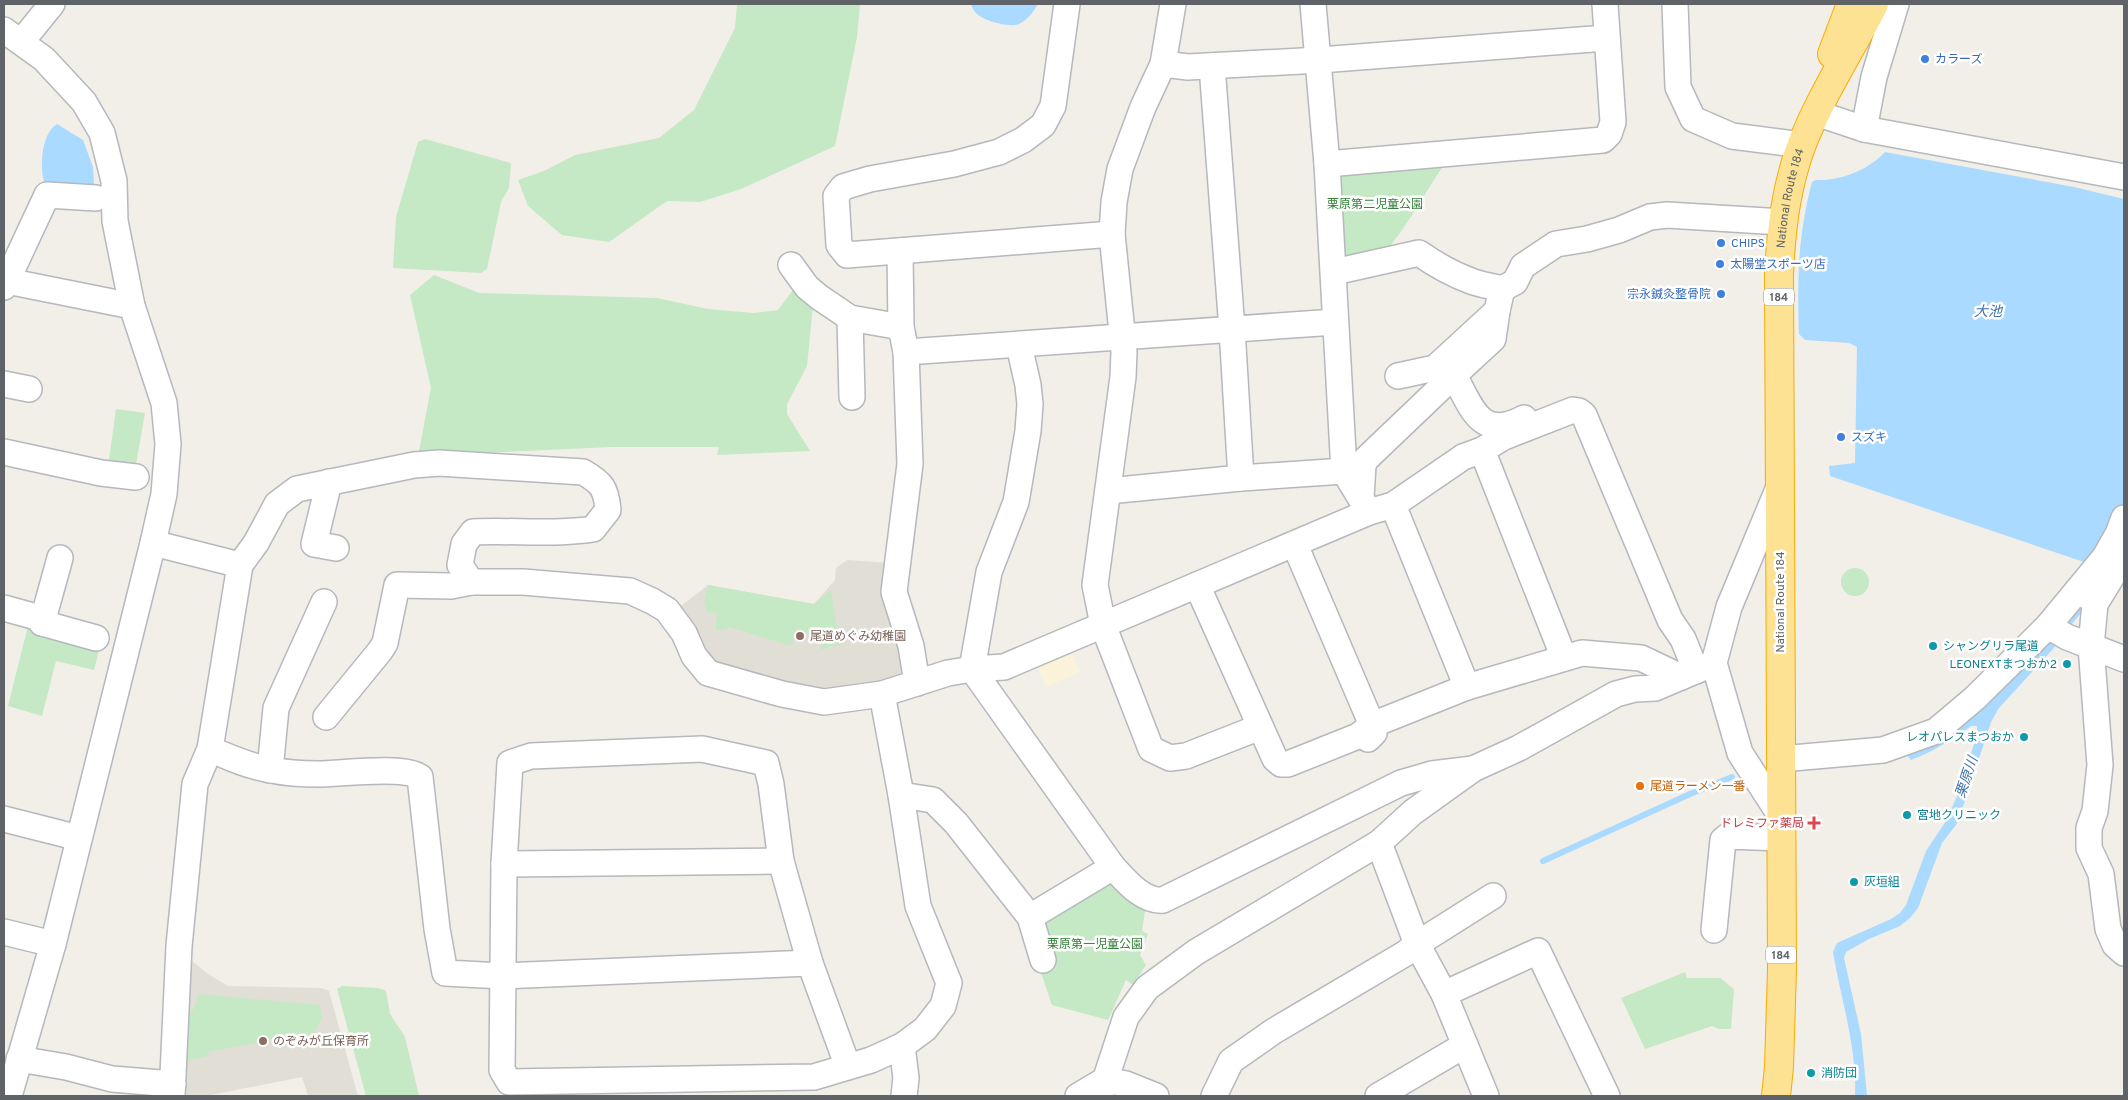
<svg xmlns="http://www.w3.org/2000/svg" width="2128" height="1100" font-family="Overpass,'Noto Sans JP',sans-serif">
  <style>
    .education { fill: #e1ded6 }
    .green { fill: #c5e8c5 }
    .sand { fill: #fbf3d9 }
    .water { fill: #aadaff }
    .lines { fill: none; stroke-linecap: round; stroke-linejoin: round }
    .stream { stroke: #aadaff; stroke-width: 6 }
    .minor-casing { stroke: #b5b8bc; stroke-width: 28 }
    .highway-casing { stroke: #f9ab00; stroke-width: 30 }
    .minor { stroke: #fff; stroke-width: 25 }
    .highway { stroke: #fde293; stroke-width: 28 }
    .shop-dot { fill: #3f7fe0; stroke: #fff; stroke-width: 2 }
    .education-dot { fill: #8d6e63; stroke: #fff; stroke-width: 2 }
    .culture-dot { fill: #0f9aa8; stroke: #fff; stroke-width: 2 }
    .food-dot { fill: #e8710a; stroke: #fff; stroke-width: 2 }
    .health-dot { fill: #e0444e; stroke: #fff; stroke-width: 2 }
    .labels { text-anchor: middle; stroke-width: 5; stroke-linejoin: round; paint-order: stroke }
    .shield { fill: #fff; stroke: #8f9295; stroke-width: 1 }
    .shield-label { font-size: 11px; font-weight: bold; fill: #5f6368 }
    .shop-label { font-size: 12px; fill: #366cbe; stroke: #fff; text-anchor: start }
    .street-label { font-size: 12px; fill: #5f6368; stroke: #fff }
    .park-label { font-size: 12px; fill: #348238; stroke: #fff }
    .education-label { font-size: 12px; fill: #785e54; stroke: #fff; text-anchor: start }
    .culture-label { font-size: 12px; fill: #0d838f; stroke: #fff; text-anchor: start }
    .food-label { font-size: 12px; fill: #c56008; stroke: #fff; text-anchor: start }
    .health-label { font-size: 12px; fill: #be3a42; stroke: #fff; text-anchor: end }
    .water-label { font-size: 14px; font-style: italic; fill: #4174aa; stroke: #fff }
  </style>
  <rect width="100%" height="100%" fill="#f1efe8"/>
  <g class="education">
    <polygon points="847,560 891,563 905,662 900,674 895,679 836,696 719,667 677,609 708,585 814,604 835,580 836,568"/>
    <polygon points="189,960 192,961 208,974 228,986 322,988 329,991 358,1096 308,1096 302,1077 205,1096 180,1096"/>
  </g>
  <g class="green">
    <polygon points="737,4 860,4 857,37 835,146 741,189 700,202 667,201 609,242 562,235 528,206 518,180 544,171 575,155 659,138 694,110 735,28"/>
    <polygon points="425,139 511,163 509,188 501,202 487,269 481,273 393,268 396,217 418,142"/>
    <polygon points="1446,161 1405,226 1379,261 1343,267 1339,172"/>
    <polygon points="434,275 479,293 657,298 708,309 753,313 778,310 793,290 813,305 807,366 787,404 787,414 810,451 717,455 719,447 611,447 418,456 431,388 410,295"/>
    <polygon points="116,409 145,413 135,470 108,467"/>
    <circle cx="1855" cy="582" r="14"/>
    <polygon points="708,585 814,604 831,590 839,644 820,650 823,638 796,629 791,646 729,627 724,630 716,630 717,613 707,612 704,602"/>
    <polygon points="29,622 101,642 94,670 56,661 42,716 8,706"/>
    <polygon points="1116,878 1125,898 1145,911 1142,931 1148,934 1140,955 1146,965 1133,985 1126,980 1108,1020 1052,1005 1038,964 1041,922"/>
    <polygon points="1685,972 1687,978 1720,978 1734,989 1731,1029 1719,1029 1712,1026 1645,1049 1621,998"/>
    <polygon points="342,986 378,988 386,991 390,1014 405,1037 419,1096 366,1096 337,989"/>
    <polygon points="199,994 320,1005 322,1017 314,1034 301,1034 208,1052 209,1056 182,1062 184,1020 193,1010"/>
  </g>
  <polygon class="sand" points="1070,648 1080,672 1046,687 1036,663"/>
  <g class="water">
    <path d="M 971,4 L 1038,4 C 1033,12 1028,20 1019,24 C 1010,28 984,21 977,14 C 974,12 972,7 971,4 Z"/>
    <path d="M 57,124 L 83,140 L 93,167 L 94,186 L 45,185 C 39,168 41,134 57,124 Z"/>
    <path d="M 1885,152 L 2074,187 L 2124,199 L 2124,509 L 2087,563 L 1830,476 L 1829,466 L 1855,463 L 1857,347 L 1849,343 L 1805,340 L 1799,334 C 1797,280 1798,235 1812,182 L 1816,180 C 1841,181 1868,170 1885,152 Z"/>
    <path d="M 2087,594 L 2091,601 L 2066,631 L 2053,649 L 1999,708 L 1991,722 L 1960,816 L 1956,825 L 1942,843 L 1918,908 L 1910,918 L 1900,926 L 1869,939 L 1846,952 L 1844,958 L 1861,1034 L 1867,1096 L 1855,1096 C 1857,1047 1841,1000 1833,952 L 1837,943 L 1891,919 L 1900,913 L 1906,905 L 1926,851 L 1946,821 L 1957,796 L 1977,735 L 1977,726 L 1971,726 C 1951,740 1933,752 1911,760 L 1906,754 Z"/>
  </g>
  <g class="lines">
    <polyline class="stream" points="1543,861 1690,794 1732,777"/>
    <defs>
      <g id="minor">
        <polyline points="1067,4 1053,106 1043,125 1023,140 999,152 954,164 870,179 843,187 836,196 839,245 847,255 1112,234"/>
        <polyline points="1173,4 1163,64 1143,107 1120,169 1114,202 1112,234 1124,352 1123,377 1095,585 1103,625 1151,749 1170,758 1186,756 1260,727"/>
        <polyline points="1313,4 1327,164 1344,471 1369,512"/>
        <polyline points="1675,4 1678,87 1693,119 1732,136 1802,145"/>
        <polyline points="4,30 44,59 84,102 102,133 114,181 115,221 132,306 164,403 168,444 164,494 153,543 53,944 9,1096"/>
        <polyline points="22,41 52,4"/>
        <polyline points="1163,64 1188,67 1320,60 1606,38"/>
        <polyline points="1212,66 1232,329 1241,478"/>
        <polyline points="1816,113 1864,129 2124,177"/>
        <polyline points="1864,129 1874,77 1896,4"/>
        <polyline points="1327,164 1603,140 1609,134 1613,122 1605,4"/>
        <polyline points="900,251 901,327 906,352 910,464 894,592 911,646 917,683"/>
        <polyline points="791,265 807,287 819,297 850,318 901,327"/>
        <path d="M 1334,272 L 1419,253 C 1436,265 1452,274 1471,281 C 1481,285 1492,286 1502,289"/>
        <polyline points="4,279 17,283 132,306"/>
        <polyline points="4,287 47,195 96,198"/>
        <polyline points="850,318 852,397"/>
        <polyline points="1019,345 1028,385 1030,404 1028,431 1016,502 989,572 972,669 1004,667 1369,512 1393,505 1463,457 1482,450 1504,437 1573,410 1579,411 1584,415 1670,620 1683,639 1696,671"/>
        <polyline points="906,352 1335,322"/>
        <path d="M 1454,375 C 1471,406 1480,442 1524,418"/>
        <polyline points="1398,376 1435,368 1497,311 1502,289 1515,282 1523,266 1556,244 1587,239 1619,230 1650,217 1667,215 1782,222"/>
        <polyline points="4,384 29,389"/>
        <polyline points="1482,450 1564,658"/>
        <polyline points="4,452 101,473 136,477"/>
        <polyline points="329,482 314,544 336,548"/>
        <polyline points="1779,487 1729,607 1714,663 1740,753 1780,815"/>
        <polyline points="1108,491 1241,478 1344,471"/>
        <polyline points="1361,498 1363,465 1366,459 1454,375 1493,339 1497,311"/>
        <polyline points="1393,505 1467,687"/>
        <path d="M 153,543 L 240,565 L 256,543 L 277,504 L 297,489 L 414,465 L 439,463 L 583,472 C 602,483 606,488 608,510 L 593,529 C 553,535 513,530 473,532 L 464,544 L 460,565 L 471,582 L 523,582 L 630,591 L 652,601 L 667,610 L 684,633 L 694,656 L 708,673 L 782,694 L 824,702 L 882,694 L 948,673 L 972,669 L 1113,867 C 1126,881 1143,902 1163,900 L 1401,783 L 1432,774 L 1473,769"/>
        <polyline points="1295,545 1372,725 1374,733 1368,739"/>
        <polyline points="1197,585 1275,759 1281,764 1288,764 1358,736 1372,725 1467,687 1582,653 1641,658 1681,677 1714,663"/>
        <polyline points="2077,591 2094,600 2095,604 2091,646 2100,765 2095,811 2089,828 2089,848 2101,874 2108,929 2115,945 2124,953"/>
        <polyline points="2095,604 2124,557"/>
        <polyline points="4,608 40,618 42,623 96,638"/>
        <polyline points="42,623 60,558"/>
        <polyline points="2048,626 2067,637 2124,659"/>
        <polyline points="326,717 380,651 385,643 397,585 451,586 471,582"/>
        <path d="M 210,749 C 230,758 251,767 272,770 C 286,773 303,774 318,774 C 341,774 403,765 420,777 L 437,929 L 445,973 L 502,976 L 810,963"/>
        <polyline points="1781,759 1883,750 1936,731 1975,698 2048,626 2105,557 2118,534 2124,518"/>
        <polyline points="270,770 276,708 324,602"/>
        <polyline points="901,795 933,800 956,823 1030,917 1043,960"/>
        <polyline points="4,819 79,838"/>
        <polyline points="1379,843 1417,944 1444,994 1486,1096"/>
        <polyline points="504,864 781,861"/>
        <polyline points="1030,917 1113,867"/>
        <polyline points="1714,930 1723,840 1728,836 1780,838"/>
        <polyline points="4,932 53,944"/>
        <polyline points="1444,994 1538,951 1607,1096"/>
        <polyline points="902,1046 906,1078 904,1096"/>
        <polyline points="19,1059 66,1067 112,1079 173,1084"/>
        <polyline points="848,1067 810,963 781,861 771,784 766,763 702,749 531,756 510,763 504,864 502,1070 509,1082 814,1077 871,1060 902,1046 925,1029 943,1006 949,983 918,906 901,795 882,694"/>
        <polyline points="172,1096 179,946 195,784 210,749 240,565"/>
        <polyline points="1078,1096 1105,1080 1126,1084 1156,1096"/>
        <polyline points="1100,1096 1126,1017 1147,988 1196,952 1379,843 1413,812 1473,769 1519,748 1616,694 1635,689 1655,688 1681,677"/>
        <polyline points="1214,1096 1231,1061 1274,1031 1406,953 1417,944 1493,896"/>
        <polyline points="1378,1096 1465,1045"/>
      </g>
      <g id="highway">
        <polyline points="1832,54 1851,4"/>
        <path id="s1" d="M 1776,1096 L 1779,1067 L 1782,970 L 1779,275 C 1781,230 1786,186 1802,144 C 1821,95 1851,50 1874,4"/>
      </g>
    </defs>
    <use href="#minor" class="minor-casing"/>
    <use href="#highway" class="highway-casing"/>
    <use href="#minor" class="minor"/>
    <use href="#highway" class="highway"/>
  </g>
  <g class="shop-dot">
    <circle cx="1925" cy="59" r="5"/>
    <circle cx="1721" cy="243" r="5"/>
    <circle cx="1720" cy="264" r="5"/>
    <circle cx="1721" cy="294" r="5"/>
    <circle cx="1841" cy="437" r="5"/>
  </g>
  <g class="education-dot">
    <circle cx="800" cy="636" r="5"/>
    <circle cx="263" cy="1041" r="5"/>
  </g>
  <g class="culture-dot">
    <circle cx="1933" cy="646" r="5"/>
    <circle cx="2067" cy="664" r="5"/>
    <circle cx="2024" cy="737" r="5"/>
    <circle cx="1907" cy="815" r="5"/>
    <circle cx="1854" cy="882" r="5"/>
    <circle cx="1811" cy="1073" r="5"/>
  </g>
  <circle class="food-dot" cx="1640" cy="786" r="5"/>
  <path class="health-dot" d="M1811.5 815.5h5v5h5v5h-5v5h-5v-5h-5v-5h5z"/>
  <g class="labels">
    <g class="shield">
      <rect x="1764" y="288.5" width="30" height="17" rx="4"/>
      <rect x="1766" y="946.5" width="30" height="17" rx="4"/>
    </g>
    <g class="shield-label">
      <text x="1779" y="301">184</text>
      <text x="1781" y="959">184</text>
    </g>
    <g class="shop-label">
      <text x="1935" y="63">カラーズ</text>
      <text x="1731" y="247">CHIPS</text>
      <text x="1730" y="268">太陽堂スポーツ店</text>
      <text x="1711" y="298" text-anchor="end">宗永鍼灸整骨院</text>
      <text x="1851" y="441">スズキ</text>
    </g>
    <g class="street-label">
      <text dy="4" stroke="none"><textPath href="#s1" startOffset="899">National Route 184</textPath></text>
      <text transform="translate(1780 602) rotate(-90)" y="4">National Route 184</text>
    </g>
    <g class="park-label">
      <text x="1375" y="208">栗原第二児童公園</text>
      <text x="1095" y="948">栗原第一児童公園</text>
    </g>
    <g class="education-label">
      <text x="810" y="640">尾道めぐみ幼稚園</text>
      <text x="273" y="1045">のぞみが丘保育所</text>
    </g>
    <g class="culture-label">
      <text x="1943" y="650">シャングリラ尾道</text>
      <text x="2057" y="668" text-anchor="end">LEONEXTまつおか2</text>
      <text x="2014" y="741" text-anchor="end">レオパレスまつおか</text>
      <text x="1917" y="819">宮地クリニック</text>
      <text x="1864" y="886">灰垣組</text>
      <text x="1821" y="1077">消防団</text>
    </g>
    <g class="food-label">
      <text x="1650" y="790">尾道ラーメン一番</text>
    </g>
    <g class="health-label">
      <text x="1804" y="827">ドレミファ薬局</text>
    </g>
    <g class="water-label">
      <text x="1988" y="316">大池</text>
      <text transform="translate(1966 777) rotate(-71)" y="5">栗原川</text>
    </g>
  </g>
  <rect width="2128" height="1100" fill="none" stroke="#5f6368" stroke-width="10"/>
</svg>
